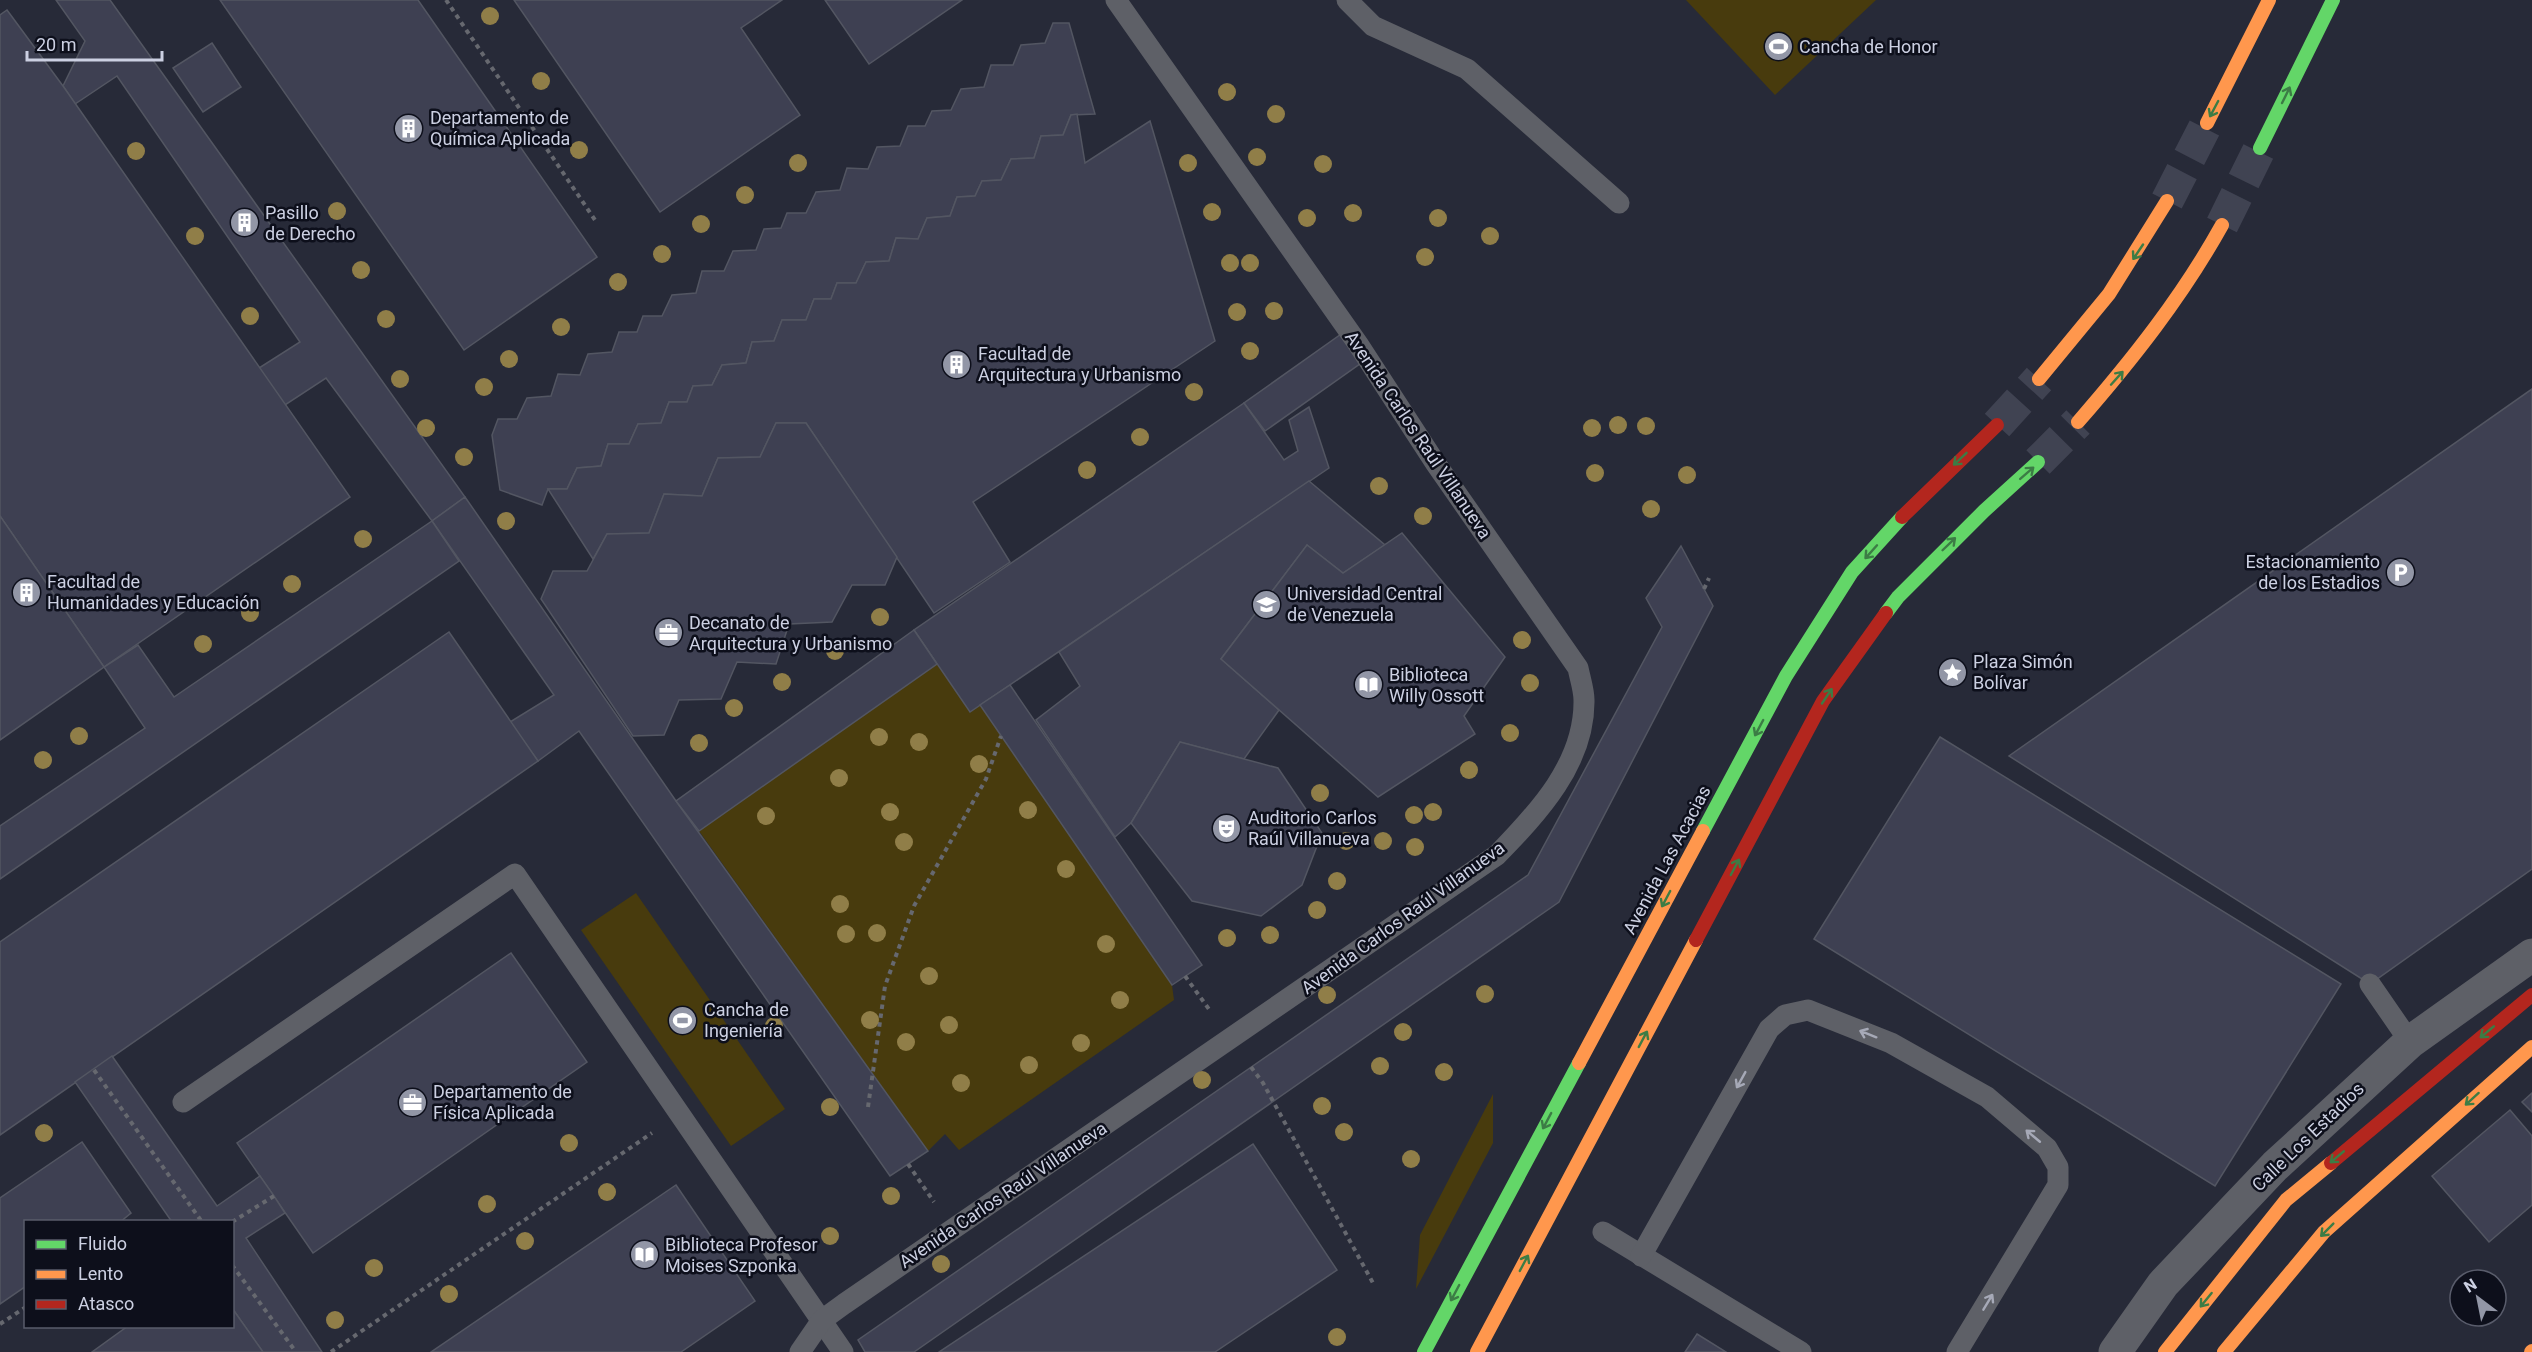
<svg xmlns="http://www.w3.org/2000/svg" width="2532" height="1352" font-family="Roboto,sans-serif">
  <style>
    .green { fill: #483b0d }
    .building { fill: #3e4052; stroke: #535662; stroke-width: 1.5 }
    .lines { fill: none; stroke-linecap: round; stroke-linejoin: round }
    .secondary-tunnel { stroke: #404352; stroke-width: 33; stroke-dasharray: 33 16; stroke-linecap: butt }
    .path { stroke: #66686f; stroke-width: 4; stroke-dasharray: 4.5 4.5; stroke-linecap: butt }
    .lane { stroke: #5e6067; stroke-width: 21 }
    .street { stroke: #5e6067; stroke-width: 33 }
    .fast { stroke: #63d668; stroke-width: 14 }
    .slow { stroke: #ff974d; stroke-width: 14 }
    .jam { stroke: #b3261e; stroke-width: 14 }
    .tree { fill: #907e48 }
    .oneway { stroke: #3c7c45 }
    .oneway2 { stroke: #a6a9b7 }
    .labels { text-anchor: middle; stroke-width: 5; stroke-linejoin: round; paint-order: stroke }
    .poi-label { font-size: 18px; fill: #ccd0e2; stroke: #0d0f1b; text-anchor: start }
    .street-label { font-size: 18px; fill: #ccd0e2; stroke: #0d0f1b }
  </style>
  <rect width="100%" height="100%" fill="#272a38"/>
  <g class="green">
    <polygon points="1686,0 1876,0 1775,95"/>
    <polygon points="937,664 970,712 980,705 1172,985 1174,1000 959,1150 945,1134 928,1151 699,831"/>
    <polygon points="636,893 785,1109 731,1146 581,930"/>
    <polygon points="1493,1094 1493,1143 1416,1289 1420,1235"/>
  </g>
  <g class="building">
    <polygon points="56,0 110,0 465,497 432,521 326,378 285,405 259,368 300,342 117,76 75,104 63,86 85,41"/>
    <polygon points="220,0 418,0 597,257 464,350"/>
    <polygon points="514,0 782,0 741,28 800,115 660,212"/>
    <polygon points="825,0 962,0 869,64"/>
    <polygon points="7,10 63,86 350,497 104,667 0,516 0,15"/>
    <polygon points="1053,23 1069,23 1095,114 1071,115 1063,135 1041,136 1034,158 1011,159 1001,180 982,181 975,196 957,197 950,216 927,218 918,239 896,238 889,261 866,262 856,283 837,283 831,299 814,299 806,320 782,320 774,341 752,342 746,363 722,365 712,385 693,386 687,402 669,402 661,423 638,424 629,444 608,444 601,466 577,468 567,489 548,489 542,505 500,490 492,435 498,419 517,419 527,398 551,396 558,374 580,375 588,354 612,352 619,332 637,332 643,316 662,316 672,295 696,293 702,271 724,271 733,251 756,250 764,229 781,228 787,213 806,213 816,192 840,190 847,168 868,169 877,147 900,146 908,126 925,126 932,111 951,110 961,89 984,87 991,65 1013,65 1021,45 1045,43"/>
    <polygon points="212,43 241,87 203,112 173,68"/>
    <polygon points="1077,114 1085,163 1150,121 1215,341 973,502 1010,562 934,613 806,423 776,423 760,457 718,458 702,496 664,494 649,533 607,534 593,559 548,489 567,489 577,468 601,466 608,444 629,444 638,424 661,423 669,402 687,402 693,386 712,385 722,365 746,363 752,342 774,341 782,320 806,320 814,299 831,299 837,283 856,283 866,262 889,261 896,238 918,239 927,218 950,216 957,197 975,196 982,181 1001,180 1011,159 1034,158 1041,136 1063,135 1071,115"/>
    <polygon points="1344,332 1364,361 1265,431 1244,403"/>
    <polygon points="2532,389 2532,869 2370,984 2009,756"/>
    <polygon points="1244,403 1284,460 1298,451 1289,420 1309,407 1329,468 970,712 914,630"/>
    <polygon points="776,423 806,423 897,557 885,585 852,585 832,622 789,624 776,664 737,662 721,699 679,700 664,735 633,736 541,599 553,571 587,571 607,534 649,533 664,494 702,496 718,458 760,457"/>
    <polygon points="1309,481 1385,545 1343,573 1307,545 1221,659 1279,710 1244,759 1180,742 1131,823 1115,837 1036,720 1080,686 1059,652"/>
    <polygon points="465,497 676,801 928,1151 890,1176 579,731 538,761 510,722 554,695 432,521"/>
    <polygon points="0,516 104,667 0,740"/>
    <polygon points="432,521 459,561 0,879 0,826 145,728 104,667 138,645 174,697"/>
    <polygon points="1402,533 1505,657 1464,716 1475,734 1378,797 1221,659 1307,545 1343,573"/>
    <polygon points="1681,546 1713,606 1559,902 914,1352 865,1352 858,1340 1528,875 1662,627 1646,598"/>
    <polygon points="914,630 937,664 699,831 676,801"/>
    <polygon points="449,632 538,761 0,1135 0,942"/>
    <polygon points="1010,685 1202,965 1172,985 980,705"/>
    <polygon points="1940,737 2341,984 2215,1186 1814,939"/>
    <polygon points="1180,742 1278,768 1322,833 1302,885 1261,916 1192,901 1131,823"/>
    <polygon points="511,953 587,1062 313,1253 237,1143"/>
    <polygon points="112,1056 217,1206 260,1176 274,1196 285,1213 246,1238 322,1352 263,1352 232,1308 232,1222 172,1222 75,1082"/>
    <polygon points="2532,1093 2532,1112 2522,1102"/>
    <polygon points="2510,1110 2532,1136 2532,1205 2489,1242 2432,1176"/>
    <polygon points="82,1142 131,1213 120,1222 26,1222 26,1286 0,1304 0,1198"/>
    <polygon points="1253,1144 1337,1270 1215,1352 939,1352"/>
    <polygon points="676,1185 755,1301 681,1352 431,1352"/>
    <polygon points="232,1308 263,1352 92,1352 128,1326 232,1326"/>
    <polygon points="1697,1334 1726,1352 1685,1352"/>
  </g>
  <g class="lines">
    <g class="secondary-tunnel">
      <polyline points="2167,201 2207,123"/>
      <polyline points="2222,225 2260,148"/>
      <polyline points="1997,425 2039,379"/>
      <polyline points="2038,462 2078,422"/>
    </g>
    <g class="path">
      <polyline points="446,0 595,220"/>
      <polyline points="1704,589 1709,578"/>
      <polyline points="1185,976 1211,1012"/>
      <polyline points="1251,1067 1263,1083 1373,1283"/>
      <polyline points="94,1070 202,1222"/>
      <polyline points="868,1107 885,986 914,906 986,779 1001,736"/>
      <polyline points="908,1164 934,1202"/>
      <polyline points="232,1222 274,1196"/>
      <polyline points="232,1265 296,1352"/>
      <polyline points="0,1324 26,1307"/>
      <polyline points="331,1352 652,1133"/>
    </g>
    <g class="lane">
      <polyline points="1347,0 1373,26 1467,69 1619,203"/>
      <polyline points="2370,984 2410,1042"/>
      <polyline points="183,1102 515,874 843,1352"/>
      <polyline points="1603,1232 1801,1352"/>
      <polyline points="1641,1256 1769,1029 1785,1015 1808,1010 1891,1043 1987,1097 2047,1148 2058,1167 2058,1185 1957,1352"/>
      <path d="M 800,1352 L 822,1320 L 844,1304 L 1497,855 C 1538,813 1585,763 1584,700 C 1584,690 1580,678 1578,668 L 1436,464 L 1358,344 L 1116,0"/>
    </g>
    <polyline class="street" points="2115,1352 2163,1284 2275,1166 2410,1042 2532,955"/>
    <g class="fast">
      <polyline points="2260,148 2333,0"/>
      <polyline points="1886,613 1898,597 1984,511 2038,462"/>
      <polyline points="1703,831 1786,676 1852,572 1902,517"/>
      <polyline points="1424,1352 1579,1063"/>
    </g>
    <g class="slow">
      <polyline points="2207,123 2269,0"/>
      <polyline points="2039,379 2109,294 2167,201"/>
      <path d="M 2078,422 C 2132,360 2182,297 2222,225"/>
      <polyline points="1579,1063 1703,831"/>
      <polyline points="1477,1352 1696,940"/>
      <polyline points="2165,1352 2286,1200 2331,1163"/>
      <polyline points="2224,1352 2324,1232 2532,1047"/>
      <polyline points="2531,1352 2532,1351"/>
    </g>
    <g class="jam">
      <polyline points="1902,517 1997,425"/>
      <polyline points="1696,940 1823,701 1886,613"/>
      <polyline points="2331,1163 2532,995"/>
    </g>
  </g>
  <g class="tree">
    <circle cx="490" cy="16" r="9"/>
    <circle cx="541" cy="81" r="9"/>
    <circle cx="1227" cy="92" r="9"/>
    <circle cx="1276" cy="114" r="9"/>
    <circle cx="579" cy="150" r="9"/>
    <circle cx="136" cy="151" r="9"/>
    <circle cx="1257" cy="157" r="9"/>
    <circle cx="798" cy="163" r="9"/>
    <circle cx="1188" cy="163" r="9"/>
    <circle cx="1323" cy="164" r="9"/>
    <circle cx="745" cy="195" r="9"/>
    <circle cx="337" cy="211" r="9"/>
    <circle cx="1212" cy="212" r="9"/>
    <circle cx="1353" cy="213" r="9"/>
    <circle cx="1307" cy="218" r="9"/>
    <circle cx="1438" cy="218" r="9"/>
    <circle cx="701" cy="224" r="9"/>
    <circle cx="195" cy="236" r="9"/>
    <circle cx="1490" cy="236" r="9"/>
    <circle cx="662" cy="254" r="9"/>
    <circle cx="1425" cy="257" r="9"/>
    <circle cx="1230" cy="263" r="9"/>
    <circle cx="1250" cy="263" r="9"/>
    <circle cx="361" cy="270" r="9"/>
    <circle cx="618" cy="282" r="9"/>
    <circle cx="1274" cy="311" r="9"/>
    <circle cx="1237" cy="312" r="9"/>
    <circle cx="250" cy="316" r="9"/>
    <circle cx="386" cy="319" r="9"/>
    <circle cx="561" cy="327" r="9"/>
    <circle cx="1250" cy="351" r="9"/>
    <circle cx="509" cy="359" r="9"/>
    <circle cx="400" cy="379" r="9"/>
    <circle cx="484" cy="387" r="9"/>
    <circle cx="1194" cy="392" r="9"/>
    <circle cx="1618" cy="425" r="9"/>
    <circle cx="1646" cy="426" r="9"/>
    <circle cx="426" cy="428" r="9"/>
    <circle cx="1592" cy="428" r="9"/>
    <circle cx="1140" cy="437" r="9"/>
    <circle cx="464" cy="457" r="9"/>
    <circle cx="1087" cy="470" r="9"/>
    <circle cx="1595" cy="473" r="9"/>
    <circle cx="1687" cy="475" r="9"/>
    <circle cx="1379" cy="486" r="9"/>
    <circle cx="1651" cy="509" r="9"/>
    <circle cx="1423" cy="516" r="9"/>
    <circle cx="506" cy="521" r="9"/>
    <circle cx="363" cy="539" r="9"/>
    <circle cx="292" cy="584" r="9"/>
    <circle cx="250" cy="613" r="9"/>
    <circle cx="880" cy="617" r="9"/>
    <circle cx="1522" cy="640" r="9"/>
    <circle cx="203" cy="644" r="9"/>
    <circle cx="835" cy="651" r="9"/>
    <circle cx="782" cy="682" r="9"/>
    <circle cx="1530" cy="683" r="9"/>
    <circle cx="734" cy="708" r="9"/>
    <circle cx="1510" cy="733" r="9"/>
    <circle cx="79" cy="736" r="9"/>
    <circle cx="879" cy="737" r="9"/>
    <circle cx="919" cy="742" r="9"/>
    <circle cx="699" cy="743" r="9"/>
    <circle cx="43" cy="760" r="9"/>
    <circle cx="979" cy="764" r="9"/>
    <circle cx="1469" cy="770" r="9"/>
    <circle cx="839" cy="778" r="9"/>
    <circle cx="1320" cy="793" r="9"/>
    <circle cx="1028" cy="810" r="9"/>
    <circle cx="890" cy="812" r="9"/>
    <circle cx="1433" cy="812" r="9"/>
    <circle cx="1414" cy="815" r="9"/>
    <circle cx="766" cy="816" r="9"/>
    <circle cx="1346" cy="841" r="9"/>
    <circle cx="1383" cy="841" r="9"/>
    <circle cx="904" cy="842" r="9"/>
    <circle cx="1415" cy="847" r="9"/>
    <circle cx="1066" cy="869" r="9"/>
    <circle cx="1337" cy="881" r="9"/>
    <circle cx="840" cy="904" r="9"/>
    <circle cx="1317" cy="910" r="9"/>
    <circle cx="877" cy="933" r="9"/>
    <circle cx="846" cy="934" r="9"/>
    <circle cx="1270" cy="935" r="9"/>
    <circle cx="1227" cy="938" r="9"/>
    <circle cx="1106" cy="944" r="9"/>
    <circle cx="929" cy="976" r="9"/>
    <circle cx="1485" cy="994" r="9"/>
    <circle cx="1327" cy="995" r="9"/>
    <circle cx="1120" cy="1000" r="9"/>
    <circle cx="870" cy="1020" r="9"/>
    <circle cx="949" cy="1025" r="9"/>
    <circle cx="774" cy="1026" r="9"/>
    <circle cx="1403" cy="1032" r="9"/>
    <circle cx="906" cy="1042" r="9"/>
    <circle cx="1081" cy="1043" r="9"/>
    <circle cx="1029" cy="1065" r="9"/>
    <circle cx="1380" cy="1066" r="9"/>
    <circle cx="1444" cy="1072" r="9"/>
    <circle cx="1202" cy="1080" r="9"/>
    <circle cx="961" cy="1083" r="9"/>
    <circle cx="1322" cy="1106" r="9"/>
    <circle cx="830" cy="1107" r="9"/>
    <circle cx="1344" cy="1132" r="9"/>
    <circle cx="44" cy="1133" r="9"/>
    <circle cx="569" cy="1143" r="9"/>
    <circle cx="1411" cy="1159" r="9"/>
    <circle cx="607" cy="1192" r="9"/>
    <circle cx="891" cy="1196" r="9"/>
    <circle cx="487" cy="1204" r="9"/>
    <circle cx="830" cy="1236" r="9"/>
    <circle cx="525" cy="1241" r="9"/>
    <circle cx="941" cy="1264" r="9"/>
    <circle cx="374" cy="1268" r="9"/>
    <circle cx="449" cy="1294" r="9"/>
    <circle cx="335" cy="1320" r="9"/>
    <circle cx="1337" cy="1337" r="9"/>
  </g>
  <defs><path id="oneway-shaft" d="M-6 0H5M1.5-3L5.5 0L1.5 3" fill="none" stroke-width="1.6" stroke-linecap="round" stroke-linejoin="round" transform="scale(1.5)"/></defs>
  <g class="oneway">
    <use href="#oneway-shaft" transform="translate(2286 95) rotate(-64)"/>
    <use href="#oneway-shaft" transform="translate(2214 109) rotate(118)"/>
    <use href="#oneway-shaft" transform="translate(2138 252) rotate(124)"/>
    <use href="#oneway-shaft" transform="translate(2117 378) rotate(-48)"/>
    <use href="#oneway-shaft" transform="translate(1960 459) rotate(137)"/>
    <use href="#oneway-shaft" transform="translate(2027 473) rotate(-41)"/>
    <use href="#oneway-shaft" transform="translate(1949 544) rotate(-44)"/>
    <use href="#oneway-shaft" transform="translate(1871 552) rotate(132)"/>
    <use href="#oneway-shaft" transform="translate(1827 696) rotate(-56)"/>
    <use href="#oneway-shaft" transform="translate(1759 728) rotate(118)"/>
    <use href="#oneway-shaft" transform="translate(1735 867) rotate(-62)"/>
    <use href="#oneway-shaft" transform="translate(1666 899) rotate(118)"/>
    <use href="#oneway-shaft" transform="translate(2487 1032) rotate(140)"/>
    <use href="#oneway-shaft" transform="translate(1643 1039) rotate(-62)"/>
    <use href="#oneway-shaft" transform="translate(2472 1099) rotate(138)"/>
    <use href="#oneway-shaft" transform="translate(1547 1121) rotate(118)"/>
    <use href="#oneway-shaft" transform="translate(2337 1157) rotate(140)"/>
    <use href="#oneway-shaft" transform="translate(2327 1230) rotate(135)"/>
    <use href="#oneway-shaft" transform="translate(1524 1263) rotate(-62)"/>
    <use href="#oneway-shaft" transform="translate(1455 1293) rotate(118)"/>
    <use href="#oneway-shaft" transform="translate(2206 1300) rotate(129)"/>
  </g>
  <g class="oneway2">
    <use href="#oneway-shaft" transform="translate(1868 1034) rotate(-158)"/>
    <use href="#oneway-shaft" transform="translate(1741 1080) rotate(119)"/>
    <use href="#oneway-shaft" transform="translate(2033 1136) rotate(-140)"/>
    <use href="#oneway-shaft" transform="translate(1988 1302) rotate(-59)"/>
  </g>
  <defs>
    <symbol id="stadium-disc" viewBox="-11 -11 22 22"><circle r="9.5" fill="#9296a6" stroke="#0d0f1b"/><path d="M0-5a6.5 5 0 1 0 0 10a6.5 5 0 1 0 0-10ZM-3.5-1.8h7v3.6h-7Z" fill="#fff"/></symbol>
    <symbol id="building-disc" viewBox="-11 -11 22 22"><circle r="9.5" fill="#9296a6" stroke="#0d0f1b"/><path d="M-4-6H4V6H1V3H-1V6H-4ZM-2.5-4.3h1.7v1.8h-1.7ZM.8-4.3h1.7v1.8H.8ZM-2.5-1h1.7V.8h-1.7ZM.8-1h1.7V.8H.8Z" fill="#fff"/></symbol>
    <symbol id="parking-disc" viewBox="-11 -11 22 22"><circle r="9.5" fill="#9296a6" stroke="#0d0f1b"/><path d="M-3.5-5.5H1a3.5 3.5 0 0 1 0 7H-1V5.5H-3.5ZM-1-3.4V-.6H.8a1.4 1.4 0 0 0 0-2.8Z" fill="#fff"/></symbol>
    <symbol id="university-disc" viewBox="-11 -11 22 22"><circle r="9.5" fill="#9296a6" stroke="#0d0f1b"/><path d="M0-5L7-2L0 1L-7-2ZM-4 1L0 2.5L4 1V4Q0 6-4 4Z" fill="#fff"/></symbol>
    <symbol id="office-disc" viewBox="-11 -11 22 22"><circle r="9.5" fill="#9296a6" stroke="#0d0f1b"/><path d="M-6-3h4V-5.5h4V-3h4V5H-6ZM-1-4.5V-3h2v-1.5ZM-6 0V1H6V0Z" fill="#fff"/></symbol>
    <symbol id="sight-disc" viewBox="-11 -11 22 22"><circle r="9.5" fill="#9296a6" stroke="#0d0f1b"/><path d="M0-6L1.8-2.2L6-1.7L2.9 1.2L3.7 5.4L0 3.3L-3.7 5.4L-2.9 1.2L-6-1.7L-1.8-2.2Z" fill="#fff"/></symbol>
    <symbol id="library-disc" viewBox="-11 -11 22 22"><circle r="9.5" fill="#9296a6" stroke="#0d0f1b"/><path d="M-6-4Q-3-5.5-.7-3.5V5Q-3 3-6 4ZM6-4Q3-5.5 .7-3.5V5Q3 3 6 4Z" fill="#fff"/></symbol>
    <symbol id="theatre-disc" viewBox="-11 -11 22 22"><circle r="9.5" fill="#9296a6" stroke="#0d0f1b"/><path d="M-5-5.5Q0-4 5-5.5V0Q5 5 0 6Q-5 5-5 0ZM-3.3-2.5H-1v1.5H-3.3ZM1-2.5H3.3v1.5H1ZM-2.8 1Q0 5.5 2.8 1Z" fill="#fff"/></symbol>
  </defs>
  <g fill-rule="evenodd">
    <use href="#stadium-disc" x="1762" y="30" width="33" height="33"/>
    <use href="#building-disc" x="392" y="112" width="33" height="33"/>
    <use href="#building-disc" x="228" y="206" width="33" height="33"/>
    <use href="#building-disc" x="940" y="348" width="33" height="33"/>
    <use href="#parking-disc" x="2384" y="556" width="33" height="33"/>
    <use href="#building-disc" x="10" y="576" width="33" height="33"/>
    <use href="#university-disc" x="1250" y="588" width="33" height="33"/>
    <use href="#office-disc" x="652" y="616" width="33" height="33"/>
    <use href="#sight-disc" x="1936" y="656" width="33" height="33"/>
    <use href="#library-disc" x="1352" y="668" width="33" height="33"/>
    <use href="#theatre-disc" x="1210" y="812" width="33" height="33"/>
    <use href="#stadium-disc" x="666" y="1004" width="33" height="33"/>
    <use href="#office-disc" x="396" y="1086" width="33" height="33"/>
    <use href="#library-disc" x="628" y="1238" width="33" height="33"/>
  </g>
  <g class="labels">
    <g class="poi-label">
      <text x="1799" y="53">Cancha de Honor</text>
      <text x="430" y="124">Departamento de<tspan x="430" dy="21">Química Aplicada</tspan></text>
      <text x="265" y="219">Pasillo<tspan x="265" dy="21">de Derecho</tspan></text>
      <text x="978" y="360">Facultad de<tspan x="978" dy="21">Arquitectura y Urbanismo</tspan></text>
      <text x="2380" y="568" text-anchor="end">Estacionamiento<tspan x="2380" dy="21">de los Estadios</tspan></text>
      <text x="47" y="588">Facultad de<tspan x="47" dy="21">Humanidades y Educación</tspan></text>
      <text x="1287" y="600">Universidad Central<tspan x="1287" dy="21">de Venezuela</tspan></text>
      <text x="689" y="629">Decanato de<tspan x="689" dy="21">Arquitectura y Urbanismo</tspan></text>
      <text x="1973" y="668">Plaza Simón<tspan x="1973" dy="21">Bolívar</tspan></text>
      <text x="1389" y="681">Biblioteca<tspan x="1389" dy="21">Willy Ossott</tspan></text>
      <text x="1248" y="824">Auditorio Carlos<tspan x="1248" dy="21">Raúl Villanueva</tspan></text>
      <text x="704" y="1016">Cancha de<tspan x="704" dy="21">Ingeniería</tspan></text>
      <text x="433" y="1098">Departamento de<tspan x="433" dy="21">Física Aplicada</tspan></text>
      <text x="665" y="1251">Biblioteca Profesor<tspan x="665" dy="21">Moises Szponka</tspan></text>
    </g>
    <g class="street-label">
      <text transform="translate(1418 435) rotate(56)" y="6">Avenida Carlos Raúl Villanueva</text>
      <text transform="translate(1667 860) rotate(-62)" y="6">Avenida Las Acacias</text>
      <text transform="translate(1403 918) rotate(-36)" y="6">Avenida Carlos Raúl Villanueva</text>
      <text transform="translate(2308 1137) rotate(-44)" y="6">Calle Los Estadios</text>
      <text transform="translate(1003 1195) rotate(-34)" y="6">Avenida Carlos Raúl Villanueva</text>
    </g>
  </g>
  <rect x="24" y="1220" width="210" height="108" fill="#0d0f1b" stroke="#595c6b" stroke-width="1.5"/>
  <rect x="36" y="1240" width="30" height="9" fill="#63d668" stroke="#595c6b" stroke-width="1.5"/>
  <text x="78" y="1250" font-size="18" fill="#ccd0e2">Fluido</text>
  <rect x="36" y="1270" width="30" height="9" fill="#ff974d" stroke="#595c6b" stroke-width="1.5"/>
  <text x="78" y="1280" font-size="18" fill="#ccd0e2">Lento</text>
  <rect x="36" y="1300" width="30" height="9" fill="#b3261e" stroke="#595c6b" stroke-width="1.5"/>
  <text x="78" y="1310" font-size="18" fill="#ccd0e2">Atasco</text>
  <g transform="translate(2478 1298) rotate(328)"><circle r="28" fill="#0d0f1b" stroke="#595c6b" stroke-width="1.5"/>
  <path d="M0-4.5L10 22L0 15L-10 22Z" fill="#9296a6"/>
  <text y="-9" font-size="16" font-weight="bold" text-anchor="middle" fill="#ccd0e2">N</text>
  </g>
  <path d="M27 51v9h135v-9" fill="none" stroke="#ccd0e2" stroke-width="3"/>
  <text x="36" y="51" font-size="18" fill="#ccd0e2" stroke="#0d0f1b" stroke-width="4.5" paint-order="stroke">20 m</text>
</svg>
